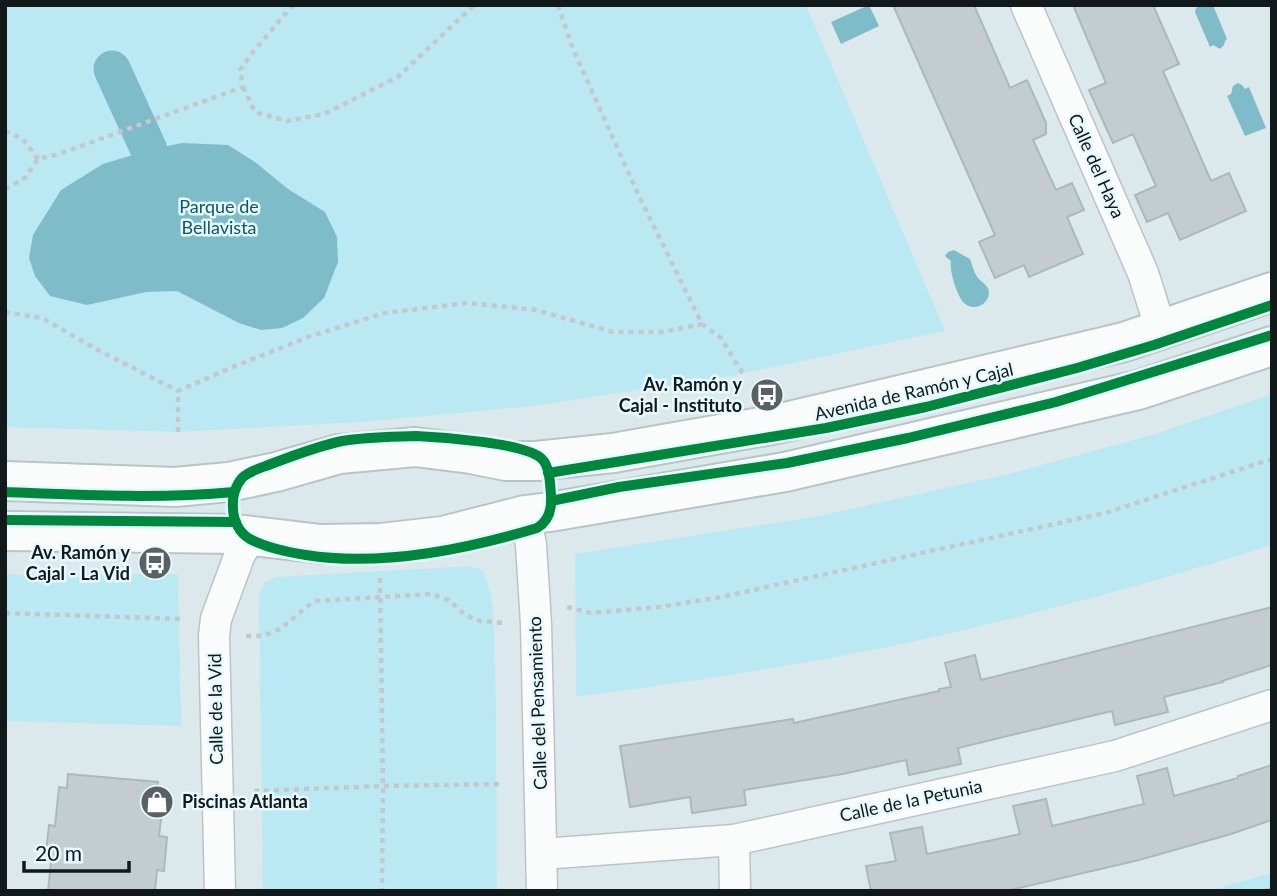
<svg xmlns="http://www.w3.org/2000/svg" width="1277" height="896" font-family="Lato,sans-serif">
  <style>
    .green { fill: #bae8f3 }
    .water { fill: #7ebcca }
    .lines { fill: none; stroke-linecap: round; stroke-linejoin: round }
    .canal { stroke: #7ebcca; stroke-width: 37 }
    .building { fill: #c3cccf; stroke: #aeb8ba; stroke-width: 2 }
    .street-casing { stroke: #bac4c6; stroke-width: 33 }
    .secondary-casing { stroke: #bac4c6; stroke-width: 42 }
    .path { stroke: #c5c8c9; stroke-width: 4.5; stroke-dasharray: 5 5; stroke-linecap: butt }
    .street { stroke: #fafcfc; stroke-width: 30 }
    .secondary { stroke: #fafcfc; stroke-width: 38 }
    .cycleway-casing { stroke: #e7f9fe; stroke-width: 15 }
    .cycleway { stroke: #00873e; stroke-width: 10 }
    .labels { text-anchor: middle; stroke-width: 5; stroke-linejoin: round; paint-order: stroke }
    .street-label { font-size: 18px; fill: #11191b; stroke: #e7f9fe }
    .park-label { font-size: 18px; fill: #0f5765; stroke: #e7f9fe }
    .poi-label { font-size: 18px; font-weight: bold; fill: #11191b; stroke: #e7f9fe; text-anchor: end }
  </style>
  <rect width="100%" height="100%" fill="#dce9ec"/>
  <g class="green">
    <polygon points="5,5 806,5 945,331 731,376 533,406 361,422 178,432 5,427"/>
    <path d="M 1272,394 L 1272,545 C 1152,583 1030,616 907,643 C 798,666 687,682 576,697 L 575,554 L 819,516 L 1009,474 L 1152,435 Z"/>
    <path d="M 471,566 L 482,570 C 497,594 494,646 495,675 C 497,747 496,819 497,891 L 263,891 L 259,595 L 264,583 L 276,577 Z"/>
    <polygon points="5,574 33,575 178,574 181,726 5,721"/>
    <polygon points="1272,873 1272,891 1208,891"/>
  </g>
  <g class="water">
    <polygon points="869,5 879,26 841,44 831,22"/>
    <polygon points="1202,5 1213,5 1227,39 1225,41 1224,45 1220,49 1213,45 1210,47 1195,12 1196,8"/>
    <polygon points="1238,83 1242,85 1245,89 1249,87 1266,128 1245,136 1227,96 1231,94 1233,86"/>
    <polygon points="182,143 228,145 255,162 288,189 325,212 337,237 338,262 324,298 303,318 282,328 261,330 239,323 177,291 146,292 87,305 50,296 35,276 29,258 33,235 61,190 103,164 149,150"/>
    <path d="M 954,250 L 970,259 C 972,264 973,270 976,275 C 979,282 988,283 989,292 C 989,305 973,312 964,303 C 957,296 949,270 951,261 L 945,256 L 948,252 Z"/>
  </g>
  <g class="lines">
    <polyline class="canal" points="112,69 149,150"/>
  </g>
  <g class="building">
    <polygon points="893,5 974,5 1010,88 1027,80 1039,107 1046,123 1046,134 1033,140 1056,190 1072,183 1084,210 1067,217 1083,254 1029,277 1024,265 995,278 979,242 995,235"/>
    <polygon points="1073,5 1153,5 1179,64 1163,71 1211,181 1229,173 1246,211 1180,240 1168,213 1147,222 1135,195 1156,186 1133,134 1113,143 1089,90 1106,83"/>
    <polygon points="1272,607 1272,665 1222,681 1223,682 1164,697 1168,712 1115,725 1112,711 958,748 961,764 909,775 906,760 843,774 744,790 746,805 692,813 690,797 630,807 620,746 793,719 794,723 939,691 939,689 951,687 945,663 975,655 981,680"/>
    <polygon points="1272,765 1272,820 1231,834 1139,860 1006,891 871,891 866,866 896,861 890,833 922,827 927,854 1020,834 1013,806 1046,799 1052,826 1144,804 1137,776 1167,768 1174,796 1238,778 1238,776"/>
    <polygon points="68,774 158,782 156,795 164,795 159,836 167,837 164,871 157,870 155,891 48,891 51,862 45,861 49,825 55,826 59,787 67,788"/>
  </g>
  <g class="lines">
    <defs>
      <g id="street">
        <polyline points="1026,5 1143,273 1161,330"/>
        <polyline points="525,515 531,545 536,624 542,891"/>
        <polyline points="734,840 735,891"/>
        <polyline points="542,854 734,840 1115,756 1272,705"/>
        <polyline points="220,891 214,636 216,619 240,554 252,536"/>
      </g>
      <g id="secondary">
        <polyline points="5,481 175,487 229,482 276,472 339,454 415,447 471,454 506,461 536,461 613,453 777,424 1124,342 1272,292"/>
        <polyline points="5,531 236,534 321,544 381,543 443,536 525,515 550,512 785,472 1138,390 1272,346"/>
      </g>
    </defs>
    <use href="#street" class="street-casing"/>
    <use href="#secondary" class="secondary-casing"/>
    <g class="path">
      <polyline points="558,5 573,49 639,196 702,324 721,338 745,377"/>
      <polyline points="243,87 255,112 287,121 324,114 398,77 474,5"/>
      <polyline points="5,131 23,139 38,159"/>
      <polyline points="5,189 25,178 38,159 59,154 243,87 240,70 253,52 293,5"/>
      <polyline points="5,312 42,318 98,350 178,391"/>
      <polyline points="178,432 178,391 235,366 311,336 385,313 467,303 536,310 613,332 663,332 702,324"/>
      <polyline points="380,578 383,786 382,891"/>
      <polyline points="567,607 591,613 659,607 721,597 1105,513 1272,459"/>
      <polyline points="5,613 183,619"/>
      <path d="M 246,636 C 284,638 288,617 316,601 L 431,594 L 449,600 L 465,615 L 480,621 L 504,623"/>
      <polyline points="254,791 383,786 503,784"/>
      <polyline points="1265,891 1272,889"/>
    </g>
    <use href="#street" class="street"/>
    <use href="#secondary" class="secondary"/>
    <defs>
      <g id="cycleway">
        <path d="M 416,436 C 440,437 527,443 542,459 C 550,467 550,484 551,495 C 552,508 549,521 537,528 C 464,550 381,567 306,555 C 287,552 267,548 250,539 C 239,533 233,520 233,508 C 232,498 235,486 242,478 C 249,471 261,468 271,464 C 292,456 319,446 342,441 C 366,437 391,437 416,436 Z"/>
        <polyline points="548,473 826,428 926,407 1077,368 1154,345 1272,305"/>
        <path d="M 5,492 C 82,495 158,499 234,492"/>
        <polyline points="551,501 619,487 787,463 908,438 1056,402 1272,335"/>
        <polyline points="5,520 236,522"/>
      </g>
    </defs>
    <use href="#cycleway" class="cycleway-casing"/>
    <use href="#cycleway" class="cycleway"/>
  </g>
  <defs>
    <symbol id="bus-disc" viewBox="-11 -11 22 22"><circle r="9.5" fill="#586264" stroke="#e7f9fe"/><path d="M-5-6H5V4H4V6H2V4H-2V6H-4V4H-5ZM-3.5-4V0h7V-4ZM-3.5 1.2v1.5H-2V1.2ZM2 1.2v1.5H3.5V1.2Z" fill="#fff"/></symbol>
    <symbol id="shop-disc" viewBox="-11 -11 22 22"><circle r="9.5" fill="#586264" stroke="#e7f9fe"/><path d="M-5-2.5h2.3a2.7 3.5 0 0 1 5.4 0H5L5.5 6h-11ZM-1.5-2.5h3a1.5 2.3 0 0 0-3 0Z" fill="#fff"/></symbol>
  </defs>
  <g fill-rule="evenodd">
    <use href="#bus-disc" x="748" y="376" width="38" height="38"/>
    <use href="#bus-disc" x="136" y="544" width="38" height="38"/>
    <use href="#shop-disc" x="138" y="783" width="38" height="38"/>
  </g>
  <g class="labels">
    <g class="street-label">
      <text transform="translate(1096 166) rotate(66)" y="6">Calle del Haya</text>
      <text transform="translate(914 392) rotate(-13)" y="6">Avenida de Ramón y Cajal</text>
      <text transform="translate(538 703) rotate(-92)" y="6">Calle del Pensamiento</text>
      <text transform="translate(216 709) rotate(-91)" y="6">Calle de la Vid</text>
      <text transform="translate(911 801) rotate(-12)" y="6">Calle de la Petunia</text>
    </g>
    <g class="park-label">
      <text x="219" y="213">Parque de<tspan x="219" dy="21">Bellavista</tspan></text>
    </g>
    <g class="poi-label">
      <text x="742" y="391">Av. Ramón y<tspan x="742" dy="21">Cajal - Instituto</tspan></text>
      <text x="130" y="559">Av. Ramón y<tspan x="130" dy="21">Cajal - La Vid</tspan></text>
      <text x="182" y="808" text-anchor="start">Piscinas Atlanta</text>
    </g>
  </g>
  <rect width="1277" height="896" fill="none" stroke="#11191b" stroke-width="14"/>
  <path d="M24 861v10h105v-10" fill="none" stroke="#11191b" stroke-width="3.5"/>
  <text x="35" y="861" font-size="21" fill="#11191b" stroke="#e7f9fe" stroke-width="5" paint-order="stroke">20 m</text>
</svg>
